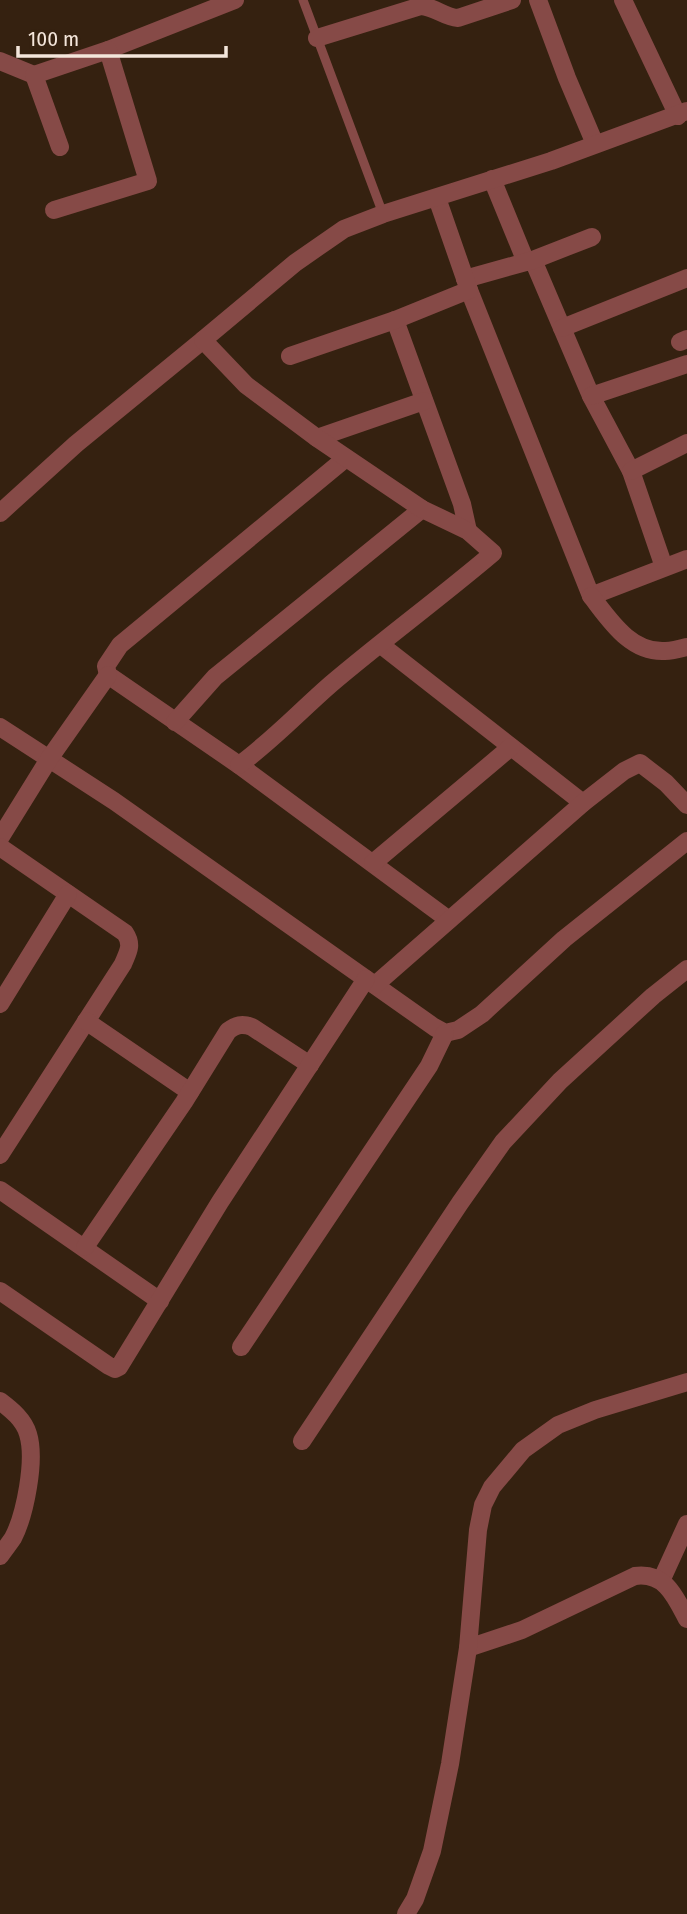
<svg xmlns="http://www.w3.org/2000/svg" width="687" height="1914" font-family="'Fira Sans Condensed',sans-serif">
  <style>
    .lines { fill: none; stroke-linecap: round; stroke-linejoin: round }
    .service { stroke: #864a47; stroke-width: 9 }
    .minor { stroke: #864a47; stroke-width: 18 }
  </style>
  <rect width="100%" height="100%" fill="#352110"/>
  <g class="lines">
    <polyline class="service" points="303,0 383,214"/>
    <g class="minor">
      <polyline points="538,0 567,78 595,144"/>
      <polyline points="623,0 678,116"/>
      <path d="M 317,38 L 421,6 C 435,7 444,17 458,18 L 512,0"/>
      <polyline points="0,61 34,75"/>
      <polyline points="60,147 34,75 108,50 235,0"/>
      <polyline points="492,179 526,262"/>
      <polyline points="54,210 148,181 108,50"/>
      <polyline points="533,260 591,396 631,471 664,567"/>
      <polyline points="465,279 533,260 592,237"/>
      <polyline points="469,290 591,596 687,559"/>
      <polyline points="395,320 462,504 468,531"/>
      <polyline points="562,328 687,278"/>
      <polyline points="680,342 687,339"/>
      <polyline points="290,356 395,320 469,290 437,198"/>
      <polyline points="591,396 687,364"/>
      <polyline points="317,438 424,401"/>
      <polyline points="346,458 120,645 106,666 108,675 239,765 449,920"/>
      <polyline points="631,471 687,443"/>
      <polyline points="0,513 76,444 203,340"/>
      <path d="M 591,596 C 609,619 630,653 665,651 C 672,651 680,649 687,647"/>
      <polyline points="381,645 583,803"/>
      <polyline points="175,722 215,677 422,509"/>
      <polyline points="0,727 114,801 434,1027 445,1033 458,1030 482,1014 564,939 687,841"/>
      <path d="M 239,765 C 272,741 300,711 331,684 C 384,639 440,598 493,553 L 468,531 L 422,509 L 317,438 L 246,385 L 203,340 L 295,263 L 344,229 L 383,214 L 551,161 L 687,111"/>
      <polyline points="0,838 49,759 108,675"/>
      <path d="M 0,847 L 125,933 C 133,945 128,952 123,964 L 0,1155"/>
      <polyline points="373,863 511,747"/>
      <polyline points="375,985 583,803 624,771 640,763 666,783 687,805"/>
      <polyline points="0,1004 68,894"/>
      <polyline points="86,1021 190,1092"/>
      <polyline points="0,1190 160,1301"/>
      <path d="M 85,1247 L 184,1102 L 228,1031 C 236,1025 242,1023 252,1027 L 310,1065"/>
      <polyline points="0,1291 109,1366 115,1369 119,1367 220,1202 366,979"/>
      <polyline points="241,1347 429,1066 445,1033"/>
      <path d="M 0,1401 C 12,1410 24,1420 28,1434 C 36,1460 25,1515 13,1538 C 9,1544 4,1550 0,1556"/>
      <polyline points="302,1441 460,1203 503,1142 560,1081 653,996 687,969"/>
      <polyline points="661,1581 687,1524"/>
      <path d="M 468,1648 L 522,1630 L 635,1576 C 665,1572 675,1596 687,1619"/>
      <polyline points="406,1914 415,1899 432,1851 450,1764 468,1648 478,1530 483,1505 492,1487 523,1450 558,1425 595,1410 687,1382"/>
    </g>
  </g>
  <path d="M18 46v10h208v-10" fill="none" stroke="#f4e6db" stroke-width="3.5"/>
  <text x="28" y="46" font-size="21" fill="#f4e6db" stroke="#352110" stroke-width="5" paint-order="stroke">100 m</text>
</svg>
